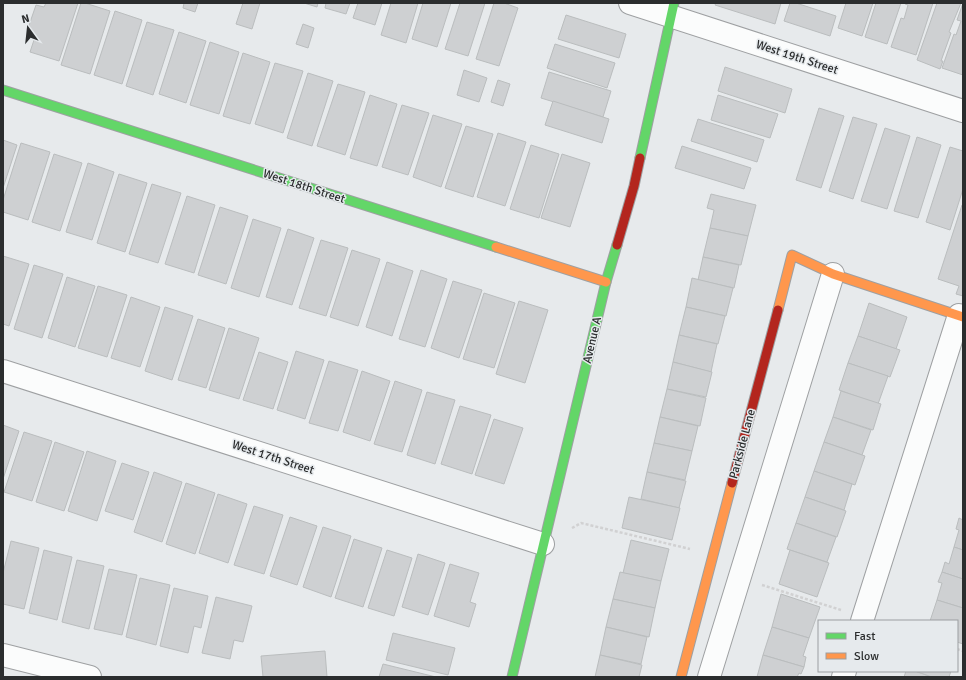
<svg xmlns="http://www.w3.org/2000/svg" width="966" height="680" font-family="Signika,sans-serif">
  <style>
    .building { fill: #ced0d2; stroke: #babdbe }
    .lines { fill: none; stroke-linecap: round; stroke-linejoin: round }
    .street-casing { stroke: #9ea0a2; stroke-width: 24 }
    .fast-casing { stroke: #9ea0a2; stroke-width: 11 }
    .slow-casing { stroke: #9ea0a2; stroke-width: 11 }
    .jam-casing { stroke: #9ea0a2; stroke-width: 11 }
    .path { stroke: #d1d1d2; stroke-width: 2.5; stroke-dasharray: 3 2; stroke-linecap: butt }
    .street { stroke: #fbfcfc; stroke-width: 22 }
    .fast { stroke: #63d668; stroke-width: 9 }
    .slow { stroke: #ff974d; stroke-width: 9 }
    .jam { stroke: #b3261e; stroke-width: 9 }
    .labels { text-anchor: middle; stroke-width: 3; stroke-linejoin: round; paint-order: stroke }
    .street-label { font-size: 12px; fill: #2b2d2e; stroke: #e6eaed }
  </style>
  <rect width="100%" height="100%" fill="#e7eaec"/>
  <g class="building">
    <polygon points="46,3 78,3 59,61 30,52 35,37 26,34 36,5 44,7"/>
    <polygon points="81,3 85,3 110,11 90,74 61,65"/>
    <polygon points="184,3 198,3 195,12 183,8"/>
    <polygon points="243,3 260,3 252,29 236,24"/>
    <polygon points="304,3 318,3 317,7"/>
    <polygon points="326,3 350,3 346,14 325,8"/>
    <polygon points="358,3 382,3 375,25 353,18"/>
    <polygon points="391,3 418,3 406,43 381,35"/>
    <polygon points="423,3 451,3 437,47 412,39"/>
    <polygon points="460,3 485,3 468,56 445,49"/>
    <polygon points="494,3 504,3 518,8 499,66 476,59"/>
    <polygon points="716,3 781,3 775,24 715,5"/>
    <polygon points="790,3 796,3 836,16 830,36 784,21"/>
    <polygon points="846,3 873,3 862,36 838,28"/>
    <polygon points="876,3 901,3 887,44 865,37"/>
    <polygon points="905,3 933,3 916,55 891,47 901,18 904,19 908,5 905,4"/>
    <polygon points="937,3 961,3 949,32 951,33 941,61 943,61 940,69 917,60"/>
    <polygon points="963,3 963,75 942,68 954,34 956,35 961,21 957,20"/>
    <polygon points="115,11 142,20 122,84 94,75"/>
    <polygon points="566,15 626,34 619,58 558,39"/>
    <polygon points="147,22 174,30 153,95 126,86"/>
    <polygon points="303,24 314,28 308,48 296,44"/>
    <polygon points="179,32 206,41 186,103 159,94"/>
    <polygon points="210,42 239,52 219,114 190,105"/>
    <polygon points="555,44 615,63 607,88 547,68"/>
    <polygon points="243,53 270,62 250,124 223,116"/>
    <polygon points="275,63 303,71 283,133 255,124"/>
    <polygon points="725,67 792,89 785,113 718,91"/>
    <polygon points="464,70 487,78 479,102 457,95"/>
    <polygon points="549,72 611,91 603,117 541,98"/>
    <polygon points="308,73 333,81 312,146 287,138"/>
    <polygon points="498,80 510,84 503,106 491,102"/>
    <polygon points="338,84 365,92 345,155 317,146"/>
    <polygon points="370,95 397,104 377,166 350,158"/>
    <polygon points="718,95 778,114 770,138 711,120"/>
    <polygon points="553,101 609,119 602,143 545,125"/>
    <polygon points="402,105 429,113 408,175 382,167"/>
    <polygon points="819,108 844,116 821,188 796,180"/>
    <polygon points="433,115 462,124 441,187 413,177"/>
    <polygon points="853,117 877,124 853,199 829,191"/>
    <polygon points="698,119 764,140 757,162 691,141"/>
    <polygon points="466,126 493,134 473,197 445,188"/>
    <polygon points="885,128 910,136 887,209 861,201"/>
    <polygon points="498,133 526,142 505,206 477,197"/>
    <polygon points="917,137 941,145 918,218 894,211"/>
    <polygon points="3,140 17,145 3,188"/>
    <polygon points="21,143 50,152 28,220 3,212 3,200"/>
    <polygon points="531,145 559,154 539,218 510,209"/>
    <polygon points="682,146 751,168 744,189 675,168"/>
    <polygon points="950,147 963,151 963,189 950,230 926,222"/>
    <polygon points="54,154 82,163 60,231 32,222"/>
    <polygon points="562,154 590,163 570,227 541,218"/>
    <polygon points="88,163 114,172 92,240 66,232"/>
    <polygon points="119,174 147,183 125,252 97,243"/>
    <polygon points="152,184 181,193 158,263 129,254"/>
    <polygon points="711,194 756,205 748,236 710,228 714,210 707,208"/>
    <polygon points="187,196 215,205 194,273 165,264"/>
    <polygon points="962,205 963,206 963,296 956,294 959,286 938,279"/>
    <polygon points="220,207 248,216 226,284 198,275"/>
    <polygon points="253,219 281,228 259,297 231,288"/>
    <polygon points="710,228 748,236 741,265 703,257"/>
    <polygon points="288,229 314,238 292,305 266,297"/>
    <polygon points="321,240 348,248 326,316 299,308"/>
    <polygon points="352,250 380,259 358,326 330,317"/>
    <polygon points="3,256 29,264 9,326 3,324"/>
    <polygon points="703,257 739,265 734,288 698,280"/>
    <polygon points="387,262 413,271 392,336 366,327"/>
    <polygon points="34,265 63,274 42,338 14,329"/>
    <polygon points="421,270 447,279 425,347 399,339"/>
    <polygon points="67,277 95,286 75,347 48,338"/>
    <polygon points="692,278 733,288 726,316 686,307"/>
    <polygon points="453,281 482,290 459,358 431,348"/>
    <polygon points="98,286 127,295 107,357 78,348"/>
    <polygon points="484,293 515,303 494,368 463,359"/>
    <polygon points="131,297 160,307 140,367 111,358"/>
    <polygon points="519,301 548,310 525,383 496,374"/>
    <polygon points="869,303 907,317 896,349 858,336"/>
    <polygon points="165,307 193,316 172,380 145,371"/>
    <polygon points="686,307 725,316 718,344 679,335"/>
    <polygon points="198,319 225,328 206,388 178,380"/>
    <polygon points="229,328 259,338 239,399 209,390"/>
    <polygon points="679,335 717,344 711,372 673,362"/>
    <polygon points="858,336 900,350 890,377 848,363"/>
    <polygon points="296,351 324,360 305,419 277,410"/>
    <polygon points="259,352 288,362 273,409 243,400"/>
    <polygon points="329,361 358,370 338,431 309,423"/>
    <polygon points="673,362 712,372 706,397 667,389"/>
    <polygon points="848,363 888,376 878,404 839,390"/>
    <polygon points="362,371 390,381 370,441 343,432"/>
    <polygon points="395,381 422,390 402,452 374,444"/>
    <polygon points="667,389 706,398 700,426 660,417"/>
    <polygon points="841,391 881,404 873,430 833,417"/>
    <polygon points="427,392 455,400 435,464 407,455"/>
    <polygon points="460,406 491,415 472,474 441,464"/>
    <polygon points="660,417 698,426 692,451 654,443"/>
    <polygon points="833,417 871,430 862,455 824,442"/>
    <polygon points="494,419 523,428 504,484 475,475"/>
    <polygon points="3,425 19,431 3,479"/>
    <polygon points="24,432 52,441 32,501 4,492"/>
    <polygon points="55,442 84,452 64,511 36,502"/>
    <polygon points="824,442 865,456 855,485 814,471"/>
    <polygon points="654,443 692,451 685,480 647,472"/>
    <polygon points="87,451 116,461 97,521 68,511"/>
    <polygon points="122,463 149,472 133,520 105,511"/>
    <polygon points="814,471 852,484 844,510 805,497"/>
    <polygon points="154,472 182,482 162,542 134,532"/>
    <polygon points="647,472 686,481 679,508 641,499"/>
    <polygon points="186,483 215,493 195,554 166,544"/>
    <polygon points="218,494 247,504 228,563 199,553"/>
    <polygon points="629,497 680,508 672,540 622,528"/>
    <polygon points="805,497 846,511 837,537 796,523"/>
    <polygon points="254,506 283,515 264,574 234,565"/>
    <polygon points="290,517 317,526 297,585 270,576"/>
    <polygon points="959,518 963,520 963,550 954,547 959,530 956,529"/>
    <polygon points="796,523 836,537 827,562 787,549"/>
    <polygon points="323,527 351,536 331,597 303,587"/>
    <polygon points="354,539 382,548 363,607 335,598"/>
    <polygon points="631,540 669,549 661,581 623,573"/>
    <polygon points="11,541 39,548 24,609 3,604 3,573"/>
    <polygon points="954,547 963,550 963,579 942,572 945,562 949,564"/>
    <polygon points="44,550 72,557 57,620 29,613"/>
    <polygon points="387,550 412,558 394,616 368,608"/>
    <polygon points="790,550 829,563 817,597 779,584"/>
    <polygon points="418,554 445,563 428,615 402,607"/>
    <polygon points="77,560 104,566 89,629 62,622"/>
    <polygon points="450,564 479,573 470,602 476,604 469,627 434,616"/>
    <polygon points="109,569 137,575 122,635 94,629"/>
    <polygon points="620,572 661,581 655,608 613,599"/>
    <polygon points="942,572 963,579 963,608 937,600 942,583 938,582"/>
    <polygon points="140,578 170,585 156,645 126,637"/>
    <polygon points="174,588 208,596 201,628 194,626 188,653 160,646"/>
    <polygon points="781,594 820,607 809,638 772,627"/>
    <polygon points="216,597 252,606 243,642 234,640 230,659 202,653"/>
    <polygon points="613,599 655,608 649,637 606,627"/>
    <polygon points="937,600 963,608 963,644 957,642 957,621 930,621"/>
    <polygon points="606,627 647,637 641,664 600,655"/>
    <polygon points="772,627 809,638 803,656 806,657 804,667 763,655"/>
    <polygon points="393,633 455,648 448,675 386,660"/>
    <polygon points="325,651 327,677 263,677 261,656"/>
    <polygon points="600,655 642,665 639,677 595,677"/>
    <polygon points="763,655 804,667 801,674 799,673 797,677 757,677"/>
    <polygon points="383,664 436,677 379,677"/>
    <polygon points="906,671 915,671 932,677 904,677"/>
    <polygon points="915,671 951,671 949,677 932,677"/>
  </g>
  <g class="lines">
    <defs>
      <g id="street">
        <polyline points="630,3 963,111"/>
        <polyline points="3,371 543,544"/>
        <polyline points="862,621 959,315"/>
        <polyline points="3,655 90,677"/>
        <polyline points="709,677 833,274"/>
        <polyline points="843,677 845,671"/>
      </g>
      <g id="fast">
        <polyline points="3,90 496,247"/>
        <polyline points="640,158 674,3"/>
        <polyline points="512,677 606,282 617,245"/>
      </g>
      <g id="slow">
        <polyline points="496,247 606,282"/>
        <polyline points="778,310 792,255 833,274 963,317"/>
        <polyline points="681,677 732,483"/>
      </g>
      <g id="jam">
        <polyline points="617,245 634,186 640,158"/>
        <polyline points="732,483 778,310"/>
      </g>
    </defs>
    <use href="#street" class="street-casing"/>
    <use href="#fast" class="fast-casing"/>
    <use href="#slow" class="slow-casing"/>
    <use href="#jam" class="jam-casing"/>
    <g class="path">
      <polyline points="572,528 581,523 690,549"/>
      <polyline points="762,585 841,610"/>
      <polyline points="957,649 963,651"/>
    </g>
    <use href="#street" class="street"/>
    <use href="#fast" class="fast"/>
    <use href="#slow" class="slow"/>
    <use href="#jam" class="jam"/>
  </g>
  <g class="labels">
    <g class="street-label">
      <text transform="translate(797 57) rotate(18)" y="4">West 19th Street</text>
      <text transform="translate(304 186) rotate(18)" y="4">West 18th Street</text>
      <text transform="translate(592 340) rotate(-77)" y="4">Avenue A</text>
      <text transform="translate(742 444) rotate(-75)" y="4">Parkside Lane</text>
      <text transform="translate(273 457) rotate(18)" y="4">West 17th Street</text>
    </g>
  </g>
  <rect width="966" height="680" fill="none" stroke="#2b2d2e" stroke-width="8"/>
  <rect x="818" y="620" width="140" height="52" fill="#e6eaed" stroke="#9b9ea1"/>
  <rect x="826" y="633" width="20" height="6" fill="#63d668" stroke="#9b9ea1"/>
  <text x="854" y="640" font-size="12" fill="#2b2d2e">Fast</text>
  <rect x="826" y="653" width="20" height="6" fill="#ff974d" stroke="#9b9ea1"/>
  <text x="854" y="660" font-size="12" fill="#2b2d2e">Slow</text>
  <g transform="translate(28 28) rotate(345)" stroke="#e6eaed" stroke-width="3" paint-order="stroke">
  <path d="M0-3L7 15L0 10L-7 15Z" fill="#2b2d2e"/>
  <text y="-6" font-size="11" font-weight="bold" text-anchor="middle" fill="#2b2d2e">N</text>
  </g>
</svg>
